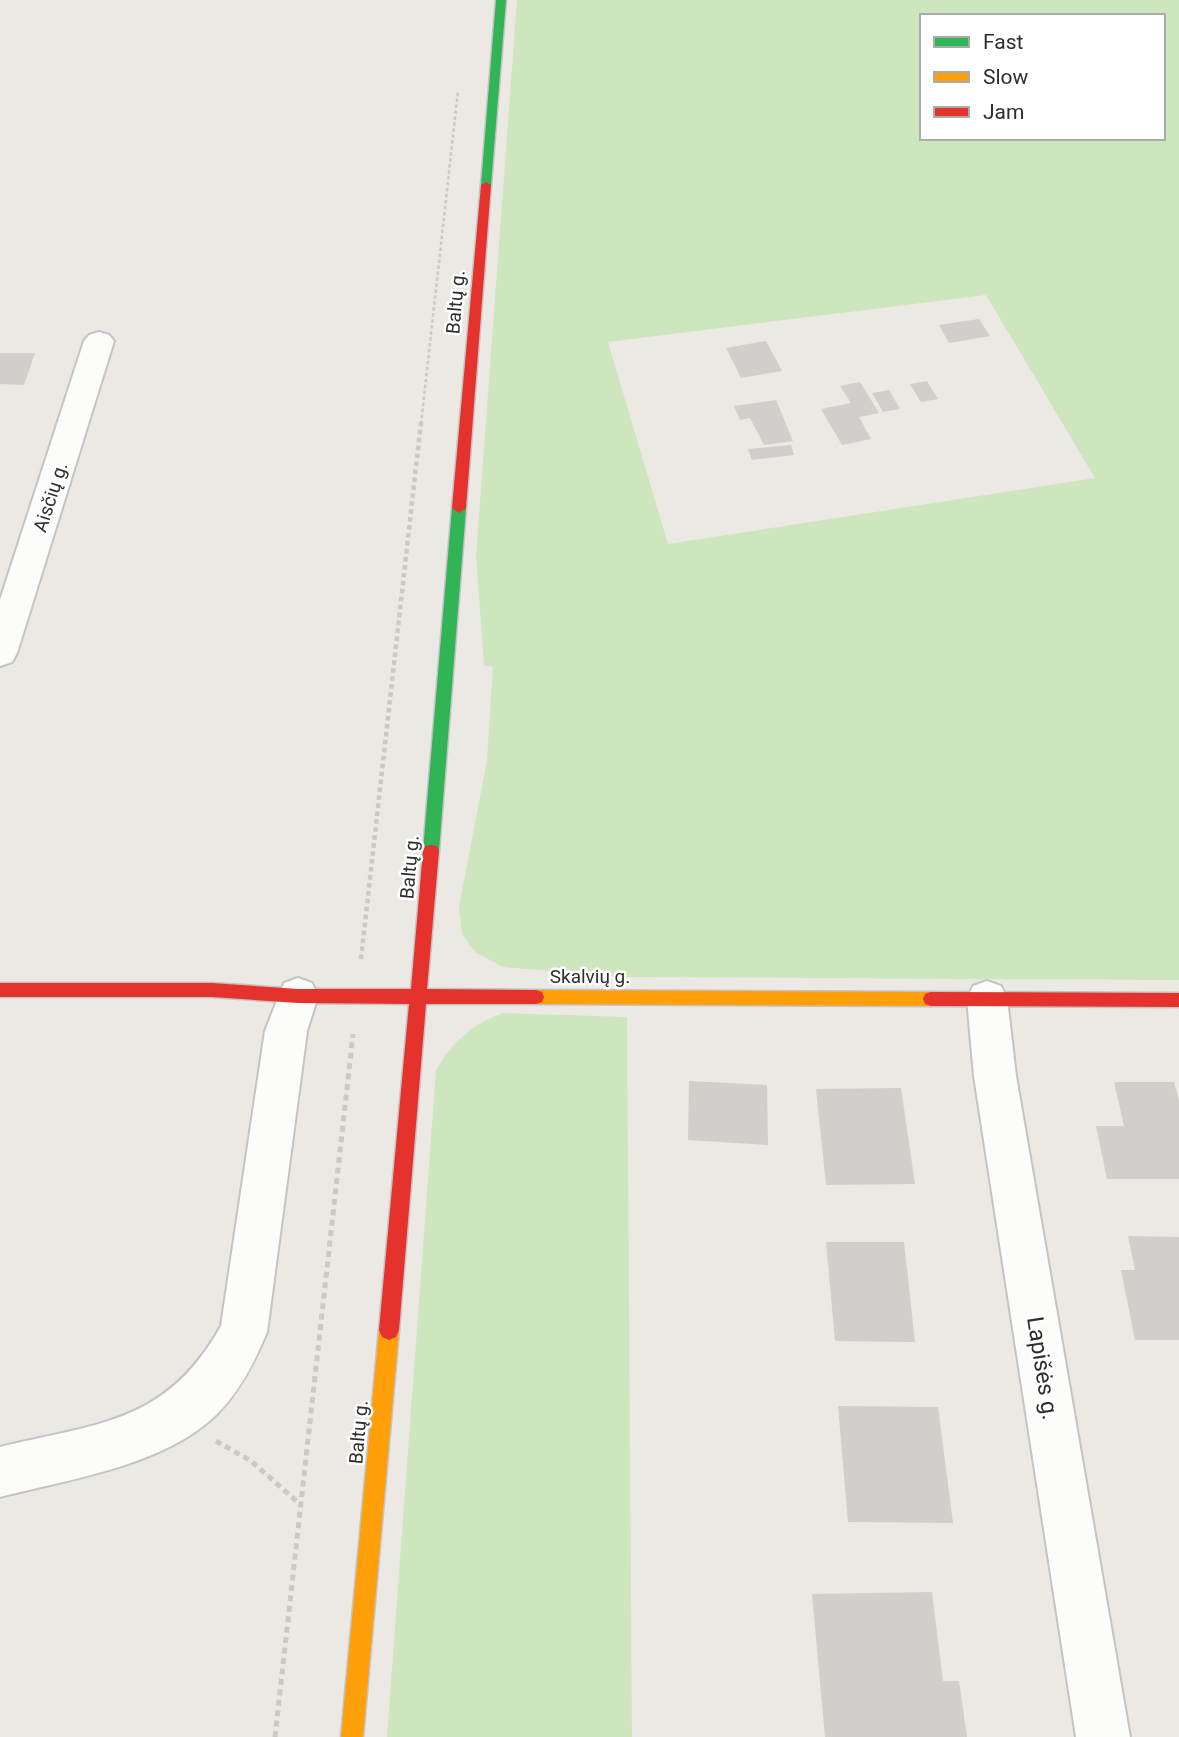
<svg xmlns="http://www.w3.org/2000/svg" width="1179" height="1737" font-family="Roboto,sans-serif">
  <style>
    .green { fill: #cee6be; fill-rule: evenodd }
    .building { fill: #d1cecb }
    .lines { fill: none; stroke-linecap: round; stroke-linejoin: round }
    .street-casing { stroke: #c5c4c5; stroke-width: 4 }
    .fast-casing { stroke: #c5c4c5; stroke-width: 3 }
    .slow-casing { stroke: #c5c4c5; stroke-width: 3 }
    .jam-casing { stroke: #c5c4c5; stroke-width: 3 }
    .path-far2 { stroke: #c9c9c8; stroke-width: 2.5; stroke-dasharray: 3.5 2.5; stroke-linecap: butt }
    .path-far1 { stroke: #c9c9c8; stroke-width: 4.5; stroke-dasharray: 4.5 3.5; stroke-linecap: butt }
    .path { stroke: #c9c9c8; stroke-width: 5; stroke-dasharray: 6 4.5; stroke-linecap: butt }
    .street { fill: #fcfcfb; fill-rule: evenodd }
    .fast { fill: #30b455; fill-rule: evenodd }
    .slow { fill: #ff9f0a; fill-rule: evenodd }
    .jam { fill: #e5322d; fill-rule: evenodd }
    .labels { text-anchor: middle; stroke-width: 5; stroke-linejoin: round; paint-order: stroke }
    .street-label { font-size: 19px; fill: #2e2e2e; stroke: #fff }
    .near-street-label { font-size: 23px; fill: #2e2e2e; stroke: #fff }
  </style>
  <rect width="100%" height="100%" fill="#ece8e4"/>
  <g class="green">
    <path d="M 517,0 L 1179,0 L 1179,980 L 626,977 L 503,967 L 475,952 L 462,934 L 459,907 L 487,760 L 493,667 L 484,665 L 476,556 ZM 922,16 L 1163,16 L 1163,138 L 922,138 ZM 986,295 L 1095,478 L 668,544 L 608,342 Z"/>
    <path d="M 503,1013 L 627,1017 L 632,1737 L 387,1737 L 436,1070 C 453,1041 471,1025 503,1013 Z"/>
  </g>
  <g class="building">
    <polygon points="979,319 990,336 949,343 939,325"/>
    <polygon points="766,341 782,371 741,378 726,348"/>
    <polygon points="0,353 35,353 24,385 0,384"/>
    <polygon points="927,381 938,399 921,402 910,384"/>
    <polygon points="860,382 879,413 859,417 871,439 842,445 821,409 851,403 840,386"/>
    <polygon points="889,390 900,409 883,412 872,393"/>
    <polygon points="776,400 793,441 764,445 750,418 740,420 734,406"/>
    <polygon points="791,445 794,455 752,460 748,449"/>
    <polygon points="689,1081 767,1085 768,1145 688,1140"/>
    <polygon points="1114,1082 1174,1082 1179,1101 1179,1179 1107,1179 1096,1126 1124,1126"/>
    <polygon points="901,1088 915,1184 826,1185 816,1089"/>
    <polygon points="1128,1236 1179,1237 1179,1340 1135,1340 1121,1270 1135,1270"/>
    <polygon points="826,1242 904,1242 915,1342 835,1341"/>
    <polygon points="838,1406 938,1407 953,1523 848,1522"/>
    <polygon points="932,1592 943,1681 959,1681 967,1737 825,1737 812,1594"/>
  </g>
  <g class="lines">
    <defs>
      <g id="street">
        <polygon points="99,332 109,335 114,341 17,653 12,662 0,666 0,600 84,341 89,335"/>
        <path d="M 298,978 L 312,983 L 318,996 L 307,1031 L 267,1332 C 255,1361 240,1391 217,1414 C 164,1466 70,1479 0,1497 L 0,1447 C 98,1423 166,1424 221,1326 L 265,1031 L 284,983 Z"/>
        <polygon points="987,981 1001,986 1007,999 1016,1076 1130,1737 1076,1737 974,1076 967,999 973,986"/>
      </g>
      <g id="fast">
        <polygon points="496,0 506,0 491,185 486,188 481,185"/>
        <polygon points="459,503 466,508 439,851 437,856 425,856 423,851 452,508"/>
      </g>
      <g id="slow">
        <polygon points="536,990 931,992 937,994 939,999 937,1004 931,1006 536,1004 530,1002 528,997 530,992"/>
        <polygon points="389,1320 396,1323 399,1330 363,1737 341,1737 379,1330 382,1323"/>
      </g>
      <g id="jam">
        <polygon points="486,182 491,185 466,508 459,513 452,508 481,185"/>
        <polygon points="431,845 437,846 439,851 427,989 536,990 542,992 544,997 542,1002 536,1004 426,1004 399,1330 396,1337 389,1340 382,1337 379,1330 409,1004 298,1003 212,997 0,997 0,983 212,983 298,989 411,989 423,851 425,846"/>
        <polygon points="931,992 1179,993 1179,1007 931,1006 925,1004 923,999 925,994"/>
      </g>
    </defs>
    <use href="#street" class="street-casing"/>
    <use href="#fast" class="fast-casing"/>
    <use href="#slow" class="slow-casing"/>
    <use href="#jam" class="jam-casing"/>
    <polyline class="path-far2" points="421,424 458,91"/>
    <polyline class="path-far1" points="361,959 421,422"/>
    <g class="path">
      <polyline points="216,1441 251,1461 301,1505"/>
      <polyline points="275,1737 353,1034"/>
    </g>
    <use href="#street" class="street"/>
    <use href="#fast" class="fast"/>
    <use href="#slow" class="slow"/>
    <use href="#jam" class="jam"/>
  </g>
  <g class="labels">
    <g class="street-label">
      <text transform="translate(455 302) rotate(-85)" y="7">Baltų g.</text>
      <text transform="translate(50 497) rotate(-72)" y="7">Aisčių g.</text>
      <text transform="translate(409 867) rotate(-85)" y="7">Baltų g.</text>
      <text x="590" y="983">Skalvių g.</text>
      <text transform="translate(358 1432) rotate(-85)" y="7">Baltų g.</text>
    </g>
    <g class="near-street-label">
      <text transform="translate(1043 1368) rotate(81)" y="8">Lapišės g.</text>
    </g>
  </g>
  <rect x="920" y="14" width="245" height="126" fill="#ffffff" stroke="#ababab" stroke-width="2"/>
  <rect x="934" y="37" width="35" height="10" fill="#30b455" stroke="#ababab" stroke-width="2"/>
  <text x="983" y="49" font-size="21" fill="#2e2e2e">Fast</text>
  <rect x="934" y="72" width="35" height="10" fill="#ff9f0a" stroke="#ababab" stroke-width="2"/>
  <text x="983" y="84" font-size="21" fill="#2e2e2e">Slow</text>
  <rect x="934" y="107" width="35" height="10" fill="#e5322d" stroke="#ababab" stroke-width="2"/>
  <text x="983" y="119" font-size="21" fill="#2e2e2e">Jam</text>
</svg>
